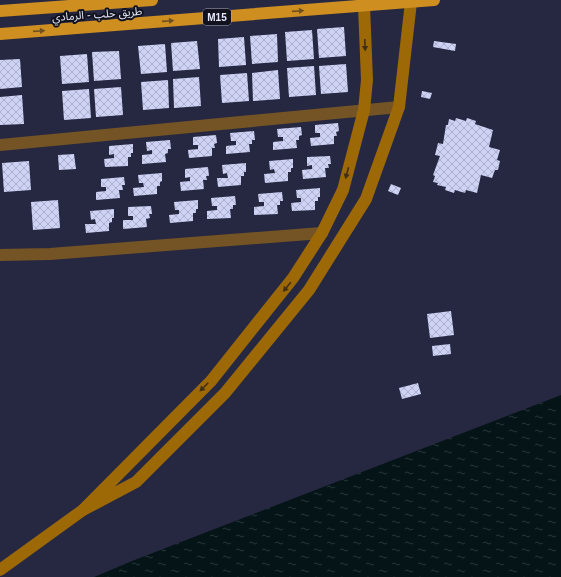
<svg xmlns="http://www.w3.org/2000/svg" width="561" height="577" font-family="Helvetica,'Noto Sans Arabic',sans-serif">
  <style>
    .water { fill: url(#water-ripples) }
    .building { fill: url(#building-cross-hatch) }
    .lines { fill: none; stroke-linecap: round; stroke-linejoin: round }
    .street { stroke: #745424; stroke-width: 12 }
    .secondary { stroke: #9d6907; stroke-width: 12 }
    .highway { stroke: #ce8e20; stroke-width: 12 }
    .oneway { fill: #70501f }
    .oneway2 { fill: #423016 }
    .labels { text-anchor: middle; stroke-width: 4; stroke-linejoin: round; paint-order: stroke }
    .shield { fill: #11121e; stroke: #a6a8b8; stroke-width: 1 }
    .shield-label { font-size: 10px; font-weight: bold; fill: #e6e9fa }
    .street-label { font-size: 11px; fill: #e6e9fa; stroke: #11121e }
  </style>
  <defs>
    <pattern id="water-ripples" width="26" height="14" patternUnits="userSpaceOnUse"><rect width="26" height="14" fill="#051416"/><path d="M2 4q2-2 4 0t4 0M15 11q2-2 4 0t4 0" fill="none" stroke="#293639"/></pattern>
    <pattern id="building-cross-hatch" width="8" height="8" patternUnits="userSpaceOnUse"><rect width="8" height="8" fill="#ced3f6"/><path d="M0 0l8 8M0 8l8-8" fill="none" stroke="#acb0cb"/></pattern>
  </defs>
  <rect width="100%" height="100%" fill="#262842"/>
  <polygon class="water" points="561,395 561,577 94,577 137,559"/>
  <g class="building">
    <polygon points="344,27 346,56 319,58 317,29"/>
    <polygon points="312,30 314,59 287,61 285,32"/>
    <polygon points="277,34 278,62 252,64 250,36"/>
    <polygon points="244,37 246,65 219,67 218,39"/>
    <polygon points="197,41 200,69 173,71 171,43"/>
    <polygon points="434,41 456,44 455,51 433,47"/>
    <polygon points="165,44 167,72 141,74 138,46"/>
    <polygon points="119,51 121,79 94,81 92,52"/>
    <polygon points="87,54 89,82 62,84 60,56"/>
    <polygon points="20,59 22,87 0,89 0,60"/>
    <polygon points="346,64 348,92 321,94 319,66"/>
    <polygon points="314,66 316,95 289,97 287,68"/>
    <polygon points="278,70 280,99 253,101 252,73"/>
    <polygon points="247,73 249,101 222,103 220,75"/>
    <polygon points="199,77 201,106 174,108 173,79"/>
    <polygon points="168,80 169,108 143,110 141,82"/>
    <polygon points="121,87 123,115 96,117 94,89"/>
    <polygon points="89,89 91,118 64,120 62,91"/>
    <polygon points="422,91 432,93 430,99 421,97"/>
    <polygon points="22,95 24,124 0,125 0,97"/>
    <polygon points="456,118 466,121 467,118 476,121 475,124 493,130 489,147 500,150 497,160 500,161 498,170 495,170 492,178 481,175 477,193 466,190 465,193 455,190 454,193 445,190 446,187 437,185 438,183 433,182 435,176 433,175 440,156 435,155 438,143 443,144 446,125 448,125 449,119 455,121"/>
    <polygon points="338,123 339,131 336,132 337,136 334,136 334,144 311,146 310,138 320,137 320,133 315,133 315,125"/>
    <polygon points="301,127 302,135 299,136 299,140 296,140 297,148 273,150 273,142 283,141 283,137 278,137 277,129"/>
    <polygon points="254,131 255,140 252,140 252,144 249,144 250,152 226,154 226,146 236,145 236,141 231,141 230,133"/>
    <polygon points="216,135 217,143 214,144 215,148 212,148 212,156 189,158 188,150 198,149 198,145 193,145 193,137"/>
    <polygon points="170,140 171,149 168,149 168,153 165,154 166,162 142,164 142,155 152,154 152,150 147,151 146,142"/>
    <polygon points="133,144 133,153 131,153 131,157 128,157 128,166 105,167 104,159 114,158 114,154 109,155 109,146"/>
    <polygon points="74,154 76,169 59,170 58,155"/>
    <polygon points="330,156 331,164 328,164 329,168 325,168 326,177 303,179 302,170 312,169 312,165 307,166 307,157"/>
    <polygon points="293,159 293,168 291,168 291,172 288,172 288,181 265,183 264,174 275,173 274,169 270,170 269,161"/>
    <polygon points="29,161 31,190 4,192 2,163"/>
    <polygon points="246,163 246,172 244,172 244,176 241,176 241,185 218,187 217,178 228,178 227,173 223,174 222,165"/>
    <polygon points="208,167 209,176 206,176 207,180 203,180 204,189 181,191 180,182 190,181 190,177 185,178 185,169"/>
    <polygon points="162,173 162,181 160,182 160,186 157,186 157,194 134,196 133,188 144,187 143,183 139,183 138,175"/>
    <polygon points="124,177 125,185 122,185 123,190 119,190 120,198 96,200 96,192 106,191 106,187 101,187 101,179"/>
    <polygon points="391,184 401,188 398,195 388,191"/>
    <polygon points="320,188 320,197 318,197 318,201 315,201 315,210 292,211 291,203 301,202 301,198 297,198 296,190"/>
    <polygon points="282,192 283,201 280,201 280,205 277,205 278,214 254,215 254,207 264,206 264,202 259,202 258,194"/>
    <polygon points="235,196 236,205 233,205 233,209 230,209 231,218 207,219 207,211 217,210 217,206 212,206 211,198"/>
    <polygon points="58,200 60,228 33,230 31,202"/>
    <polygon points="198,200 198,209 196,209 196,213 193,213 193,221 170,223 169,215 179,214 179,210 175,210 174,202"/>
    <polygon points="151,206 152,214 149,214 150,218 146,219 147,227 123,229 123,220 133,220 133,216 128,216 128,207"/>
    <polygon points="114,209 114,218 112,218 112,222 109,223 109,231 86,233 85,224 96,224 95,219 91,220 90,211"/>
    <polygon points="451,311 454,335 430,338 427,314"/>
    <polygon points="450,344 451,354 433,356 432,346"/>
    <polygon points="418,383 421,394 402,399 399,388"/>
  </g>
  <g class="lines">
    <g class="street">
      <polyline points="0,145 399,107"/>
      <polyline points="0,255 50,254 322,233"/>
    </g>
    <g class="secondary">
      <polyline points="364,6 367,80 364,110 343,190 322,233 293,278 211,381 83,510 136,482 225,393 309,290 366,199 399,107 411,2"/>
      <polyline points="0,570 83,510"/>
    </g>
    <g class="highway">
      <polyline points="0,11 152,0"/>
      <polyline points="0,34 434,0"/>
    </g>
  </g>
  <defs><path id="oneway-solid" d="M-6-.8H1V-3.2L6.5 0L1 3.2V.8H-6Z"/></defs>
  <g class="oneway">
    <use href="#oneway-solid" transform="translate(298 11) rotate(-4)"/>
    <use href="#oneway-solid" transform="translate(168 21) rotate(-4)"/>
    <use href="#oneway-solid" transform="translate(39 31) rotate(-4)"/>
  </g>
  <g class="oneway2">
    <use href="#oneway-solid" transform="translate(365 45) rotate(88)"/>
    <use href="#oneway-solid" transform="translate(347 173) rotate(105)"/>
    <use href="#oneway-solid" transform="translate(287 287) rotate(129)"/>
    <use href="#oneway-solid" transform="translate(204 387) rotate(135)"/>
  </g>
  <g class="labels">
    <rect class="shield" x="203" y="9" width="28" height="16" rx="3"/>
    <g class="shield-label">
      <text x="217" y="21">M15</text>
    </g>
    <g class="street-label">
      <text transform="translate(97 14) rotate(-4)" y="4">طريق حلب - الرمادي</text>
    </g>
  </g>
</svg>
